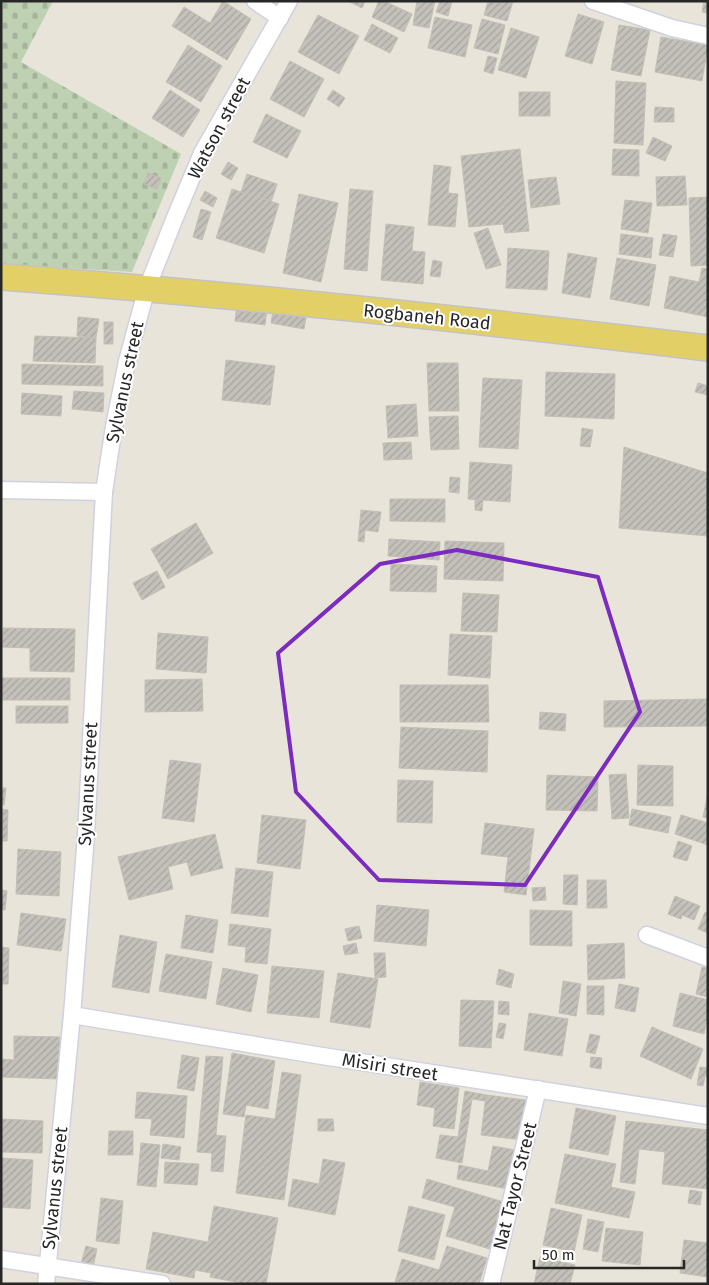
<svg xmlns="http://www.w3.org/2000/svg" width="709" height="1285" font-family="'Fira Sans',sans-serif">
  <style>
    .cemetery { fill: url(#cemetery-stones) }
    .building { fill: url(#building-hatch); stroke: #c3bfb4 }
    .lines { fill: none; stroke-linecap: round; stroke-linejoin: round }
    .minor-casing { stroke: #d0d1df; stroke-width: 19 }
    .primary-casing { stroke: #c3c3c3; stroke-width: 28 }
    .minor { stroke: #fff; stroke-width: 16 }
    .primary { stroke: #e2d066; stroke-width: 25 }
    .marked { fill: none; stroke: #7b2cbf; stroke-width: 4; stroke-linejoin: round }
    .labels { text-anchor: middle; stroke-width: 4; stroke-linejoin: round; paint-order: stroke }
    .street-label { font-size: 18px; fill: #272727; stroke: #fff }
  </style>
  <defs>
    <pattern id="cemetery-stones" width="16" height="16" patternUnits="userSpaceOnUse" patternTransform="scale(1.25)"><rect width="16" height="16" fill="#bfd1b3"/><path d="M2 7V4a2 2 0 0 1 4 0v3zM10 15v-3a2 2 0 0 1 4 0v3z" fill="#a4b39a"/></pattern>
    <pattern id="building-hatch" width="6" height="6" patternUnits="userSpaceOnUse" patternTransform="scale(1.25)"><rect width="6" height="6" fill="#c4c0ba"/><path d="M-1 1l2-2M0 6l6-6M5 7l2-2" fill="none" stroke="#a8a5a0"/></pattern>
  </defs>
  <rect width="100%" height="100%" fill="#e9e4da"/>
  <polygon class="cemetery" points="1,1 53,1 21,62 181,154 132,272 1,264"/>
  <g class="building">
    <polygon points="223,1 251,19 227,60 172,26 184,7 210,23"/>
    <polygon points="348,1 365,1 362,8"/>
    <polygon points="379,1 384,1 412,14 404,32 372,17"/>
    <polygon points="417,1 435,1 429,28 413,25"/>
    <polygon points="440,1 452,1 448,16 436,12"/>
    <polygon points="488,1 513,1 507,21 484,15"/>
    <polygon points="704,1 708,1 708,13 702,12"/>
    <polygon points="578,14 604,22 592,64 565,56"/>
    <polygon points="318,15 359,36 339,74 298,52"/>
    <polygon points="435,17 472,25 465,57 428,48"/>
    <polygon points="482,19 505,25 498,54 474,48"/>
    <polygon points="372,24 398,38 390,53 364,40"/>
    <polygon points="619,25 650,30 641,76 611,70"/>
    <polygon points="511,28 539,37 526,78 498,70"/>
    <polygon points="661,37 708,45 702,81 655,72"/>
    <polygon points="188,45 222,66 201,102 166,82"/>
    <polygon points="488,56 497,58 493,74 484,71"/>
    <polygon points="290,61 324,79 304,117 270,99"/>
    <polygon points="616,81 646,83 643,145 614,143"/>
    <polygon points="170,90 200,110 183,137 152,118"/>
    <polygon points="333,90 345,98 339,107 327,99"/>
    <rect x="519" y="92" width="31" height="24"/>
    <polygon points="655,107 674,108 674,122 654,122"/>
    <polygon points="266,114 301,131 287,158 253,142"/>
    <polygon points="653,137 672,146 665,161 646,153"/>
    <polygon points="520,149 529,231 505,233 503,224 469,227 461,156"/>
    <polygon points="613,149 639,150 639,176 612,175"/>
    <polygon points="228,162 238,168 231,180 221,174"/>
    <polygon points="434,165 451,167 448,193 458,194 455,227 428,225"/>
    <polygon points="148,173 161,178 157,189 144,184"/>
    <polygon points="247,174 277,184 271,202 241,192"/>
    <polygon points="685,176 687,205 657,206 656,177"/>
    <polygon points="556,177 560,204 531,208 528,180"/>
    <polygon points="232,189 279,204 264,253 216,238"/>
    <polygon points="350,189 373,191 367,271 344,269"/>
    <polygon points="205,191 217,198 213,207 200,200"/>
    <polygon points="299,194 338,203 321,282 283,273"/>
    <polygon points="708,197 708,265 691,266 689,198"/>
    <polygon points="625,200 652,203 648,233 621,229"/>
    <polygon points="201,209 211,212 202,240 193,237"/>
    <polygon points="386,224 414,227 412,251 425,252 423,284 381,280"/>
    <polygon points="488,228 501,265 486,269 474,233"/>
    <polygon points="621,234 653,238 651,258 619,254"/>
    <polygon points="663,234 677,236 673,257 659,255"/>
    <polygon points="508,248 549,251 547,290 506,288"/>
    <polygon points="568,253 597,258 590,298 562,293"/>
    <polygon points="617,258 656,265 649,306 610,299"/>
    <polygon points="433,260 442,262 440,277 430,276"/>
    <polygon points="702,268 708,269 708,317 664,308 670,276 699,282"/>
    <polygon points="237,305 267,309 265,325 235,321"/>
    <polygon points="273,311 306,318 304,329 271,323"/>
    <polygon points="78,317 99,319 96,338 77,336"/>
    <rect x="104" y="322" width="9" height="22"/>
    <polygon points="35,336 96,338 95,363 33,361"/>
    <polygon points="226,360 275,366 270,405 222,400"/>
    <polygon points="427,363 458,363 459,411 429,411"/>
    <polygon points="22,364 103,366 103,386 22,384"/>
    <polygon points="546,372 615,374 614,419 545,416"/>
    <polygon points="483,378 522,380 518,449 479,447"/>
    <polygon points="698,383 708,386 708,395 695,392"/>
    <polygon points="74,391 104,393 103,412 72,409"/>
    <polygon points="22,393 62,396 61,416 21,414"/>
    <polygon points="416,404 418,436 388,438 386,406"/>
    <polygon points="458,416 459,449 431,450 429,417"/>
    <polygon points="582,428 593,430 590,447 580,446"/>
    <polygon points="411,442 412,459 384,460 383,443"/>
    <polygon points="624,447 708,473 708,536 619,528"/>
    <polygon points="470,462 512,465 510,502 468,499"/>
    <polygon points="450,477 460,478 459,493 449,492"/>
    <polygon points="390,499 445,499 445,522 390,521"/>
    <polygon points="475,500 483,500 482,511 475,510"/>
    <polygon points="361,510 381,512 378,532 365,530 364,542 358,541"/>
    <polygon points="196,523 213,553 168,579 151,549"/>
    <polygon points="389,539 440,542 439,560 388,556"/>
    <polygon points="445,541 504,543 503,581 444,579"/>
    <polygon points="391,564 437,566 436,592 390,591"/>
    <polygon points="157,571 165,587 142,600 133,583"/>
    <polygon points="463,593 499,595 497,632 461,631"/>
    <polygon points="3,628 75,629 74,672 30,671 30,648 2,647"/>
    <polygon points="158,633 208,637 206,673 156,669"/>
    <polygon points="450,634 492,636 490,678 448,675"/>
    <rect x="1" y="678" width="69" height="22"/>
    <polygon points="202,679 203,711 145,712 145,680"/>
    <polygon points="400,685 488,685 489,722 400,722"/>
    <polygon points="708,699 708,726 604,727 604,701"/>
    <rect x="16" y="706" width="52" height="17"/>
    <polygon points="540,712 566,714 565,731 539,729"/>
    <polygon points="401,727 488,731 487,772 399,768"/>
    <polygon points="170,760 201,764 194,822 162,818"/>
    <polygon points="638,765 673,766 673,806 637,805"/>
    <polygon points="626,774 629,818 612,819 609,775"/>
    <polygon points="547,775 598,777 597,811 546,810"/>
    <polygon points="398,780 433,781 432,823 397,822"/>
    <polygon points="1,788 6,788 4,805 1,805"/>
    <polygon points="708,793 708,818 703,817"/>
    <polygon points="1,809 8,810 7,841 1,841"/>
    <polygon points="632,809 671,817 668,833 629,825"/>
    <polygon points="262,815 306,820 300,869 257,863"/>
    <polygon points="681,815 708,823 708,845 675,834"/>
    <polygon points="485,823 534,829 526,895 504,892 508,857 481,854"/>
    <polygon points="215,834 223,868 191,876 187,862 168,867 173,889 129,900 118,857"/>
    <polygon points="678,841 692,846 687,861 673,857"/>
    <polygon points="18,849 61,852 59,896 16,894"/>
    <polygon points="236,868 273,872 268,917 231,913"/>
    <polygon points="564,875 578,875 577,905 563,904"/>
    <polygon points="587,880 606,880 607,908 587,908"/>
    <polygon points="545,887 546,900 533,901 532,888"/>
    <polygon points="1,890 7,891 5,910 1,909"/>
    <polygon points="675,896 700,906 694,920 682,915 681,919 668,914"/>
    <polygon points="377,905 429,910 426,946 374,941"/>
    <polygon points="530,910 572,911 572,946 530,945"/>
    <polygon points="705,912 708,913 708,933 698,929"/>
    <polygon points="21,913 66,919 61,951 17,945"/>
    <polygon points="186,915 218,920 213,953 181,948"/>
    <polygon points="230,924 271,929 267,964 245,962 246,947 228,945"/>
    <polygon points="359,926 362,938 348,941 345,929"/>
    <polygon points="120,935 157,942 149,993 112,987"/>
    <polygon points="356,943 358,953 345,955 343,946"/>
    <polygon points="624,943 625,978 588,980 587,945"/>
    <polygon points="1,947 9,948 8,984 1,984"/>
    <polygon points="374,953 385,953 386,977 375,978"/>
    <polygon points="166,954 212,962 206,999 159,991"/>
    <polygon points="272,966 324,971 319,1018 267,1013"/>
    <polygon points="702,967 708,968 708,997 696,994"/>
    <polygon points="223,968 258,975 251,1012 216,1004"/>
    <polygon points="499,969 514,974 511,988 496,984"/>
    <polygon points="338,973 378,979 370,1028 330,1022"/>
    <polygon points="563,981 581,984 576,1016 559,1013"/>
    <polygon points="619,984 639,988 635,1012 615,1008"/>
    <polygon points="587,986 604,986 604,1015 587,1014"/>
    <polygon points="680,993 708,1000 708,1015 704,1034 673,1026"/>
    <polygon points="461,1000 494,1001 491,1048 459,1046"/>
    <polygon points="499,1001 509,1002 509,1015 498,1014"/>
    <polygon points="529,1013 568,1019 562,1056 524,1050"/>
    <polygon points="499,1023 506,1024 503,1039 496,1037"/>
    <polygon points="652,1027 703,1049 691,1079 640,1056"/>
    <polygon points="590,1034 600,1036 595,1054 586,1052"/>
    <polygon points="14,1036 60,1037 59,1079 1,1077 1,1059 14,1060"/>
    <polygon points="232,1053 275,1061 268,1109 246,1105 244,1117 223,1114"/>
    <polygon points="182,1055 199,1058 194,1091 177,1088"/>
    <polygon points="206,1056 223,1057 216,1135 226,1136 223,1172 211,1171 212,1153 197,1152"/>
    <polygon points="591,1057 602,1058 601,1069 590,1067"/>
    <polygon points="700,1067 708,1068 708,1076 705,1076 703,1086 697,1085"/>
    <polygon points="282,1072 301,1075 284,1200 236,1193 246,1115 275,1119"/>
    <polygon points="420,1082 459,1088 454,1129 433,1126 435,1108 417,1105"/>
    <polygon points="465,1091 486,1095 485,1101 472,1099 462,1163 436,1158 440,1135 458,1137"/>
    <polygon points="137,1092 187,1096 184,1138 150,1135 152,1119 135,1118"/>
    <polygon points="486,1095 526,1100 522,1140 481,1135"/>
    <polygon points="576,1108 616,1116 608,1155 569,1148"/>
    <polygon points="1,1119 43,1121 42,1153 1,1152"/>
    <polygon points="318,1119 333,1119 334,1131 318,1131"/>
    <polygon points="626,1121 708,1130 708,1189 662,1184 665,1152 639,1149 635,1184 620,1182"/>
    <polygon points="109,1131 133,1131 133,1155 108,1155"/>
    <polygon points="141,1143 160,1145 156,1187 137,1185"/>
    <polygon points="163,1144 181,1147 179,1160 161,1158"/>
    <polygon points="493,1146 515,1150 508,1189 457,1179 459,1165 488,1171"/>
    <polygon points="565,1154 616,1164 611,1187 635,1192 629,1218 555,1203"/>
    <polygon points="1,1158 33,1160 30,1209 1,1207"/>
    <polygon points="323,1159 345,1163 335,1215 288,1206 293,1179 319,1184"/>
    <polygon points="165,1162 199,1164 197,1185 164,1183"/>
    <polygon points="427,1179 507,1203 493,1250 446,1236 455,1207 422,1198"/>
    <polygon points="690,1190 702,1192 700,1205 688,1203"/>
    <polygon points="101,1198 123,1201 119,1244 96,1241"/>
    <polygon points="214,1206 278,1218 266,1284 245,1284 210,1277 211,1273 195,1270 194,1278 146,1269 153,1232 208,1242"/>
    <polygon points="409,1206 445,1215 434,1260 398,1251"/>
    <polygon points="551,1208 582,1215 574,1252 543,1245"/>
    <polygon points="588,1219 604,1222 598,1252 583,1249"/>
    <polygon points="606,1228 643,1232 640,1265 602,1261"/>
    <polygon points="684,1240 708,1243 708,1277 680,1273"/>
    <polygon points="86,1246 97,1249 93,1267 81,1264"/>
    <polygon points="447,1246 487,1258 479,1284 395,1282 402,1259 439,1270"/>
    <polygon points="540,1257 575,1265 570,1284 534,1284"/>
  </g>
  <g class="lines">
    <defs>
      <g id="minor">
        <polyline points="255,1 280,18"/>
        <polyline points="593,1 672,28 708,36"/>
        <polyline points="1,490 104,492"/>
        <polyline points="647,935 708,958"/>
        <polyline points="72,1015 316,1055 708,1116"/>
        <polyline points="1,1259 162,1284"/>
        <polyline points="46,1284 72,1015 86,835 104,492 114,426 127,361 147,288 174,220 202,153 289,1"/>
        <polyline points="491,1284 538,1089"/>
      </g>
      <path id="primary" d="M 1,277 C 237,294 473,320 708,348"/>
    </defs>
    <use href="#minor" class="minor-casing"/>
    <use href="#primary" class="primary-casing"/>
    <use href="#minor" class="minor"/>
    <use href="#primary" class="primary"/>
  </g>
  <path class="marked" d="M 457,550 L 598,577 L 640,712 L 525,885 L 379,880 L 296,792 L 278,653 L 380,564 Z"/>
  <g class="labels">
    <g class="street-label">
      <text transform="translate(219 128) rotate(-62)" y="6">Watson street</text>
      <text transform="translate(427 317) rotate(6)" y="6">Rogbaneh Road</text>
      <text transform="translate(125 382) rotate(-78)" y="6">Sylvanus street</text>
      <text transform="translate(88 784) rotate(-87)" y="6">Sylvanus street</text>
      <text transform="translate(390 1067) rotate(9)" y="6">Misiri street</text>
      <text transform="translate(515 1186) rotate(-76)" y="6">Nat Tayor Street</text>
      <text transform="translate(55 1188) rotate(-84)" y="6">Sylvanus street</text>
    </g>
  </g>
  <rect width="709" height="1285" fill="none" stroke="#272727" stroke-width="5"/>
  <path d="M534 1260v8h150v-8" fill="none" stroke="#272727" stroke-width="2.5"/>
  <text x="542" y="1260" font-size="15" fill="#272727" stroke="#ffffff" stroke-width="4" paint-order="stroke">50 m</text>
</svg>
